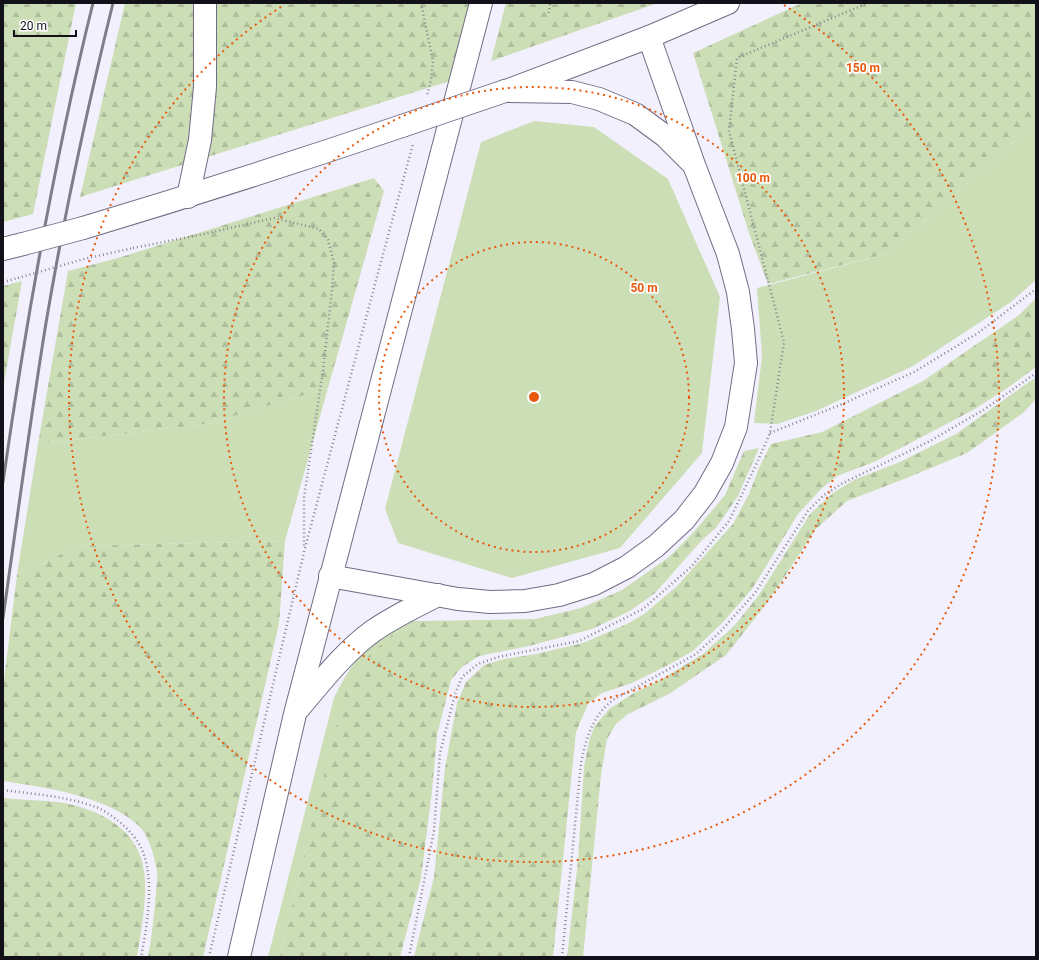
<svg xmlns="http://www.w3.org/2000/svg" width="1039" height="960" font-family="Roboto,sans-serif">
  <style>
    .green { fill: #ccdeb6 }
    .forest { fill: url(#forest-firs) }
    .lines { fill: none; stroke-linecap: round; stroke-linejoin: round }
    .secondary-casing { stroke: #716c86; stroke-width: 24 }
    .primary-casing { stroke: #716c86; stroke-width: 24 }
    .path { stroke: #87858f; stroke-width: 2.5; stroke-dasharray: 1 3; stroke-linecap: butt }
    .secondary { stroke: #fff; stroke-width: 22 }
    .primary { stroke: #fff; stroke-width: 22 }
    .rail { stroke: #7f7d87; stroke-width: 3 }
    .secondary-bridge-casing { stroke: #716c86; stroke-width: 24; stroke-linecap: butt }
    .path-bridge { stroke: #87858f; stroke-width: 2.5; stroke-dasharray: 1 3; stroke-linecap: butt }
    .secondary-bridge { stroke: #fff; stroke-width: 22 }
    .ring { fill: none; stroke: #e8590c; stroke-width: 2; stroke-dasharray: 2 4 }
    .centre { fill: #e8590c; stroke: #fff; stroke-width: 2 }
    .ring-label { font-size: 12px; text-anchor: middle; font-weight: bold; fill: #e8590c; stroke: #fff; stroke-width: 3.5; stroke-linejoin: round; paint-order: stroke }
  </style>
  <defs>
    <pattern id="forest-firs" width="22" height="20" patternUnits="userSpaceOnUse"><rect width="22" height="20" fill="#ccdeb6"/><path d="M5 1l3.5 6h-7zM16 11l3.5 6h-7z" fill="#aebd9c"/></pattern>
  </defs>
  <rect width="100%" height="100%" fill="#f2f0fc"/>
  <g class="green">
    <polygon points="534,121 594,127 668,179 720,297 702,453 620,548 512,578 398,543 385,509 481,142"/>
    <polygon points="1036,123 1036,280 1011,302 913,366 816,411 777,424 754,423 762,356 757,288 886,254"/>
    <polygon points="328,388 285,541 78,546 17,575 38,444 207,424"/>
    <path d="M 411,621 L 423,621 L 393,634 L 305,850 L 280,957 L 268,957 L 334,698 C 346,674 356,656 378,639 C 388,632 400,627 411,621 Z"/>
  </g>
  <g class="forest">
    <polygon points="3,3 76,3 33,214 3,222"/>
    <polygon points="125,3 471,3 450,81 80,197"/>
    <polygon points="506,3 658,3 491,61"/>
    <polygon points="802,3 1036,3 1036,123 886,254 768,284 749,233 693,53"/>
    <polygon points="374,178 384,191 328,388 207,424 38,444 68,271 118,258"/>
    <polygon points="22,281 3,388 3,286"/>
    <polygon points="1036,298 1036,367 1006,389 973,410 874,462 837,476 821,489 798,514 752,589 724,621 693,651 670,664 632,683 602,693 588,704 576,732 553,957 414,957 434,877 445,768 457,703 466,682 484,665 504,659 536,654 583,643 627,624 644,614 677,586 733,524 749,494 759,468 771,444 822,432 923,381 1019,315"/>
    <polygon points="1036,377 1036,399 1023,413 967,453 904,479 847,501 816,529 767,603 726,655 669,694 628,714 616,724 607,739 601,775 583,957 567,957 578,861 584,767 589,741 594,727 609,709 634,693 662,679 703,654 734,626 759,595 810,514 833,493 854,480 900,462 956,434"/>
    <polygon points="759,448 738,496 716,528 702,540 655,593 630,611 592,629 529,646 479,656 462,667 451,680 437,735 432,791 421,878 400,957 280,957 305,850 346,689 363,661 393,634 423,621 535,619 581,608 622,590 669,557 694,532 725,495 744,451"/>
    <path d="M 285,541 L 279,624 L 203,957 L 148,957 C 152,936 154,915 156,893 C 156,887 158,879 157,872 C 155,858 149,835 138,825 C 104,795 46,788 3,781 L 3,688 L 17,575 L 78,546 Z"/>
    <path d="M 3,798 C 23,800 45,800 64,803 C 106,811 144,834 145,881 C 146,906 141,932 137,957 L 3,957 Z"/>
  </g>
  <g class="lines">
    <defs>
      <g id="secondary">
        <polyline points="506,91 649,37 728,3"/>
        <path d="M 83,228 C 190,196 296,162 402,126"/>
        <polyline points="3,249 23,244"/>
      </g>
      <g id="primary">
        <polyline points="505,91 572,92 599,99 635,114 665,136 690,161"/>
        <polyline points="188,197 200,140 205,87 205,3"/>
        <polyline points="330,576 458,599 490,602 525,601 559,595 594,584 627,567 656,546 684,520 705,493 722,463 736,427 746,363 743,329 738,292 728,254 694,165 649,37"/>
        <path d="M 299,708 C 322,681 344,652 373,631 C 393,617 416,606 438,595"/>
        <polyline points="239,957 295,714 481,3"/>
      </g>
    </defs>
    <use href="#secondary" class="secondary-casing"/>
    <use href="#primary" class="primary-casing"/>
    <g class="path">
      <polyline points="421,3 433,61 431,80 427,95"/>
      <polyline points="549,13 550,3"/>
      <polyline points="133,248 204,234 274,218 319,229 328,240 334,263 332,290 323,370 304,498 304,547"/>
      <polyline points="3,282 18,278"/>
      <polyline points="770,433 840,405 914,372 978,333 1036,289"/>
      <path d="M 3,790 C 33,794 64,796 93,806 C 103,809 112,816 121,823 C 131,832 140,842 144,855 C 154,883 147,927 141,957"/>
      <polyline points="209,957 304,552 379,269 413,144"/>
      <polyline points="409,957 434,831 440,753 455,694 462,677 478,664 498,657 579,641 643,609 692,566 729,521 756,465 770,433 784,342 729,131 737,58 868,3"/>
      <path d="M 562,957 L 581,763 C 586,739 592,716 613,700 L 696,654 L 719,633 L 755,593 L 808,511 L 824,495 L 841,484 L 930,441 L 985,409 L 1036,373"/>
    </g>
    <use href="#secondary" class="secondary"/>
    <use href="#primary" class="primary"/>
    <g class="rail">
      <path d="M 3,482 C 26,321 54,161 93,3"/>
      <path d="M 3,618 C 17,520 30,421 46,323 C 64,216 87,109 113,3"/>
    </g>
    <defs>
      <g id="secondary-bridge">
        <polyline points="402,126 505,91"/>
        <polyline points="23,244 83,228"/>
      </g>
    </defs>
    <use href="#secondary-bridge" class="secondary-bridge-casing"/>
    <polyline class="path-bridge" points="18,278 84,259 133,248"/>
    <use href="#secondary-bridge" class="secondary-bridge"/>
  </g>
  <g class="ring">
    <circle cx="534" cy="397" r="155"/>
    <circle cx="534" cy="397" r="310"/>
    <path d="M784 5A465 465 0 1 1 284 5"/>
  </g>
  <circle cx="534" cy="397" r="6" class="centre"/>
  <g class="ring-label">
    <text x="863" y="72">150 m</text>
    <text x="753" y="182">100 m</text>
    <text x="644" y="292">50 m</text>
  </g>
  <rect width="1039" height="960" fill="none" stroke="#121019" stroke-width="8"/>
  <path d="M14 30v6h62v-6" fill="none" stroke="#121019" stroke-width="2"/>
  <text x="20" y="30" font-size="12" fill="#121019" stroke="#ffffff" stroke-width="3" paint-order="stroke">20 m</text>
</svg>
